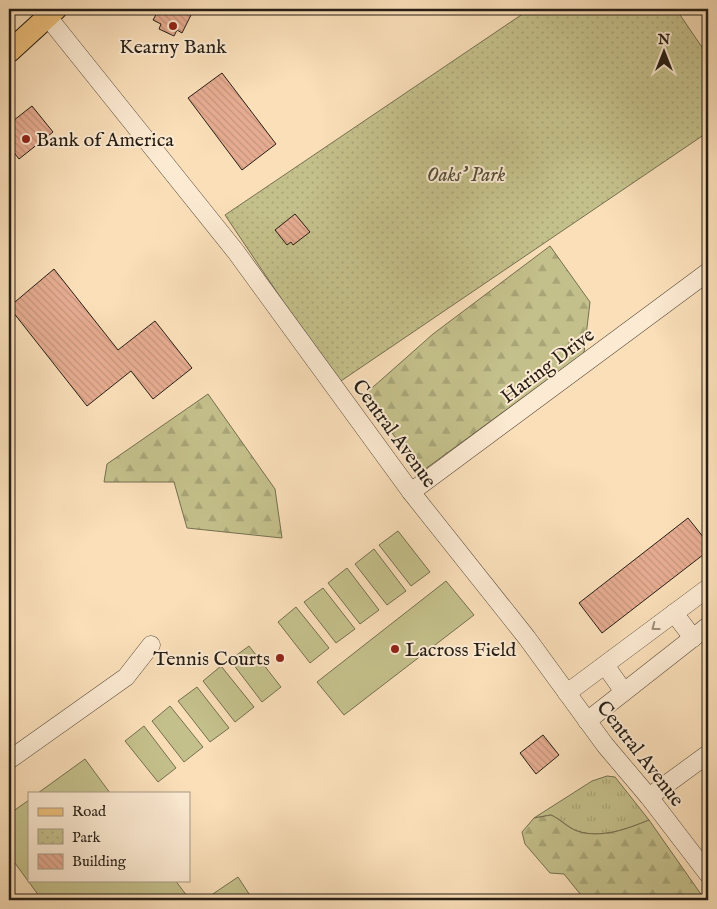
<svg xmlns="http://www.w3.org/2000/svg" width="717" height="909" font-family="'IM FELL English',serif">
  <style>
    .grass { fill: url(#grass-tufts); stroke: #756f50 }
    .forest { fill: url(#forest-firs); stroke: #756f50 }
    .park { fill: url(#park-dots); stroke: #756f50 }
    .pitch { fill: #c4c08b; stroke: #756f50 }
    .building { fill: url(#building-back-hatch); stroke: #261e15 }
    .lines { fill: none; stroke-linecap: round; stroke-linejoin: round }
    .minor-casing { stroke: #5b4e3e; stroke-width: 19 }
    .major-casing { stroke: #261e15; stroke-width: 23 }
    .minor { stroke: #fcead2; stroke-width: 18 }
    .major { stroke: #edc07c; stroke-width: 21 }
    .oneway { stroke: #9c8e7d }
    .poi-dot { fill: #8f2418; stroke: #fcead2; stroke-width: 2 }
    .labels { text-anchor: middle; stroke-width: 4; stroke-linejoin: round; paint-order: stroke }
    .poi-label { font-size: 20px; fill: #261e15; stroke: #fcead2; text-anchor: start }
    .park-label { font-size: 20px; font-style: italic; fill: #554f38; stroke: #fcead2 }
    .street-label { font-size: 20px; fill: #261e15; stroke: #fcead2 }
  </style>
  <defs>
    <pattern id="grass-tufts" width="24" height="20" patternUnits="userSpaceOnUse" patternTransform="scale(1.25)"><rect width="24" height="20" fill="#c4c08b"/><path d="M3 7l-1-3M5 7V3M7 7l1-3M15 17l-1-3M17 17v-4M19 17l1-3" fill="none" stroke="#a8a577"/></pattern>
    <pattern id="forest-firs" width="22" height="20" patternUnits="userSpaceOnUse" patternTransform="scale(1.25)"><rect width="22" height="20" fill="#c4c08b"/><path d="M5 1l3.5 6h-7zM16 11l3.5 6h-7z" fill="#a8a577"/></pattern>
    <pattern id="park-dots" width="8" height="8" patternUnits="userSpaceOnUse" patternTransform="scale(1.25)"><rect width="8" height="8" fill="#c4c08b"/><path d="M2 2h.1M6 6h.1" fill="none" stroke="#a8a577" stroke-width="1.8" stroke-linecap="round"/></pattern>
    <pattern id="building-back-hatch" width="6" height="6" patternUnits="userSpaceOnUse" patternTransform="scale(1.25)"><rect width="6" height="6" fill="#e6ac91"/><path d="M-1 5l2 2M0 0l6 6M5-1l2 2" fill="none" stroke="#c5947c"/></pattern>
  </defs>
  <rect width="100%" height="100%" fill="#fadfb9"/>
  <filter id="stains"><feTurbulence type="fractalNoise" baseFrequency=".004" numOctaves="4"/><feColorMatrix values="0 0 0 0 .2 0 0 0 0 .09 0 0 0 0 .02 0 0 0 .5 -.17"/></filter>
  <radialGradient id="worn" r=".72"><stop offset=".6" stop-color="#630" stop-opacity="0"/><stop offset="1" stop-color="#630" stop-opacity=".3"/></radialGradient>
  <path class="grass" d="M 607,776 L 615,777 L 649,820 C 627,829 601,839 577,831 C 569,828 560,819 551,815 L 534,818 L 592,781 Z"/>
  <g class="forest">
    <polygon points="550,246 590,302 584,353 421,472 364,395 433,334"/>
    <polygon points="208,394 275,489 282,538 187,528 174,482 104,482 107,464"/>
    <path d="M 551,815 C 560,819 568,828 577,831 C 601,839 627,829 649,820 L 705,900 L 585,900 L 564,874 L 550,873 L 525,844 L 522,832 L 534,818 Z"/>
  </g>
  <polygon class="park" points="530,9 676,9 708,56 708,132 338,383 225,215"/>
  <g class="pitch">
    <polygon points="398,531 430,572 411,586 379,545"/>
    <polygon points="374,549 406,591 387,605 355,564"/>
    <polygon points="347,568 379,610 360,624 328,583"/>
    <polygon points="446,581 474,615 344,715 317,682"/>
    <polygon points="323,588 355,629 336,643 304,602"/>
    <polygon points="296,607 329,648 310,663 278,622"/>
    <polygon points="249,646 281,687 262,702 230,660"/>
    <polygon points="221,666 254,707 235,722 203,681"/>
    <polygon points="197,687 229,728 210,742 178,701"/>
    <polygon points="170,706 203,747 184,762 152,721"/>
    <polygon points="144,726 176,768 158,782 125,741"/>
    <polygon points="85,759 110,793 38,793"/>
    <polygon points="29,800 29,880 175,880 190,900 42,900 9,855 9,814"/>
    <polygon points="238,877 253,900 204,900"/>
  </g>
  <g class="building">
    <polygon points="159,9 194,9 182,33 177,30 174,36 159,29 161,24 153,20"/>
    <polygon points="222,73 276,144 242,170 188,98"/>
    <polygon points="32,106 53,132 19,159 9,146 9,124"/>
    <polygon points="295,214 310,232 293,245 291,242 287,245 275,230"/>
    <polygon points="54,269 118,350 155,321 192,368 153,399 131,371 87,406 9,307"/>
    <polygon points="688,518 708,543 708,551 602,633 579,603"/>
    <polygon points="543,735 559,755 536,774 520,753"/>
  </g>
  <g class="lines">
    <defs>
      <g id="minor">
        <polyline points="47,16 236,252 411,492 527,638 605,745 649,797 708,874"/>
        <polyline points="411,492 708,272"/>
        <polyline points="674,613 693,638"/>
        <polyline points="605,665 624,692"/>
        <polyline points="567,693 708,588"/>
        <polyline points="587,721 708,626"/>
        <polyline points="9,760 126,677 151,645"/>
        <polyline points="649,797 708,754"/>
      </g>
      <polyline id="major" points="9,52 56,9"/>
    </defs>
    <use href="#minor" class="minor-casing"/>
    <use href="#major" class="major-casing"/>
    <use href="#minor" class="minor"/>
    <use href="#major" class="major"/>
  </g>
  <defs><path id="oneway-chevron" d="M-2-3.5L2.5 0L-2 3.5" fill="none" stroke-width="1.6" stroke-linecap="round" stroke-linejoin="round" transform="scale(1.25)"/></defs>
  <use class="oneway" href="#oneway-chevron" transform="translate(655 627) rotate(143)"/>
  <g class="poi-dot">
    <circle cx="173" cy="26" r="5"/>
    <circle cx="26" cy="139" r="5"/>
    <circle cx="395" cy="649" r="5"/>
    <circle cx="280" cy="658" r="5"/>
  </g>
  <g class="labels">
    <g class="poi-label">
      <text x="173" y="53" text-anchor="middle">Kearny Bank</text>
      <text x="36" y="146">Bank of America</text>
      <text x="405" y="656">Lacross Field</text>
      <text x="270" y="665" text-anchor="end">Tennis Courts</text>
    </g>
    <g class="park-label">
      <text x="466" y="181">Oaks' Park</text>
    </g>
    <g class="street-label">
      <text transform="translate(547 365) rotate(-37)" y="7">Haring Drive</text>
      <text transform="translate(395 433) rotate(54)" y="7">Central Avenue</text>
      <text transform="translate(641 753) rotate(52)" y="7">Central Avenue</text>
    </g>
  </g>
  <rect width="717" height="909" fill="none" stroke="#fadfb9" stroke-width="30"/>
  <rect x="10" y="10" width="697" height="889" fill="none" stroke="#261e15" stroke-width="2.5"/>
  <rect x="15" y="15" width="687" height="879" fill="none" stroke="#261e15"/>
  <rect x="28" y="792" width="162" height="90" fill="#fcead2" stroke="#a69886"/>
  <rect x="38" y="808" width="25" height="8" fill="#edc07c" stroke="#a69886"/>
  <text x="72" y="816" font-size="15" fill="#261e15">Road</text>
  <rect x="38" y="829" width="25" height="15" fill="url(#park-dots)" stroke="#a69886"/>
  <text x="72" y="842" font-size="15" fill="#261e15">Park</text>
  <rect x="38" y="854" width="25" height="15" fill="url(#building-back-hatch)" stroke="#a69886"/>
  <text x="72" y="866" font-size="15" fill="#261e15">Building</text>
  <g transform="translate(664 52)" stroke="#fcead2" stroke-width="4" paint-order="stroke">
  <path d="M0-4L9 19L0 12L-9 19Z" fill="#261e15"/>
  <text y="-8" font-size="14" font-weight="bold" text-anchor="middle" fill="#261e15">N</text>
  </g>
  <rect width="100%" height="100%" filter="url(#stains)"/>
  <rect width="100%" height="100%" fill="url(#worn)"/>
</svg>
